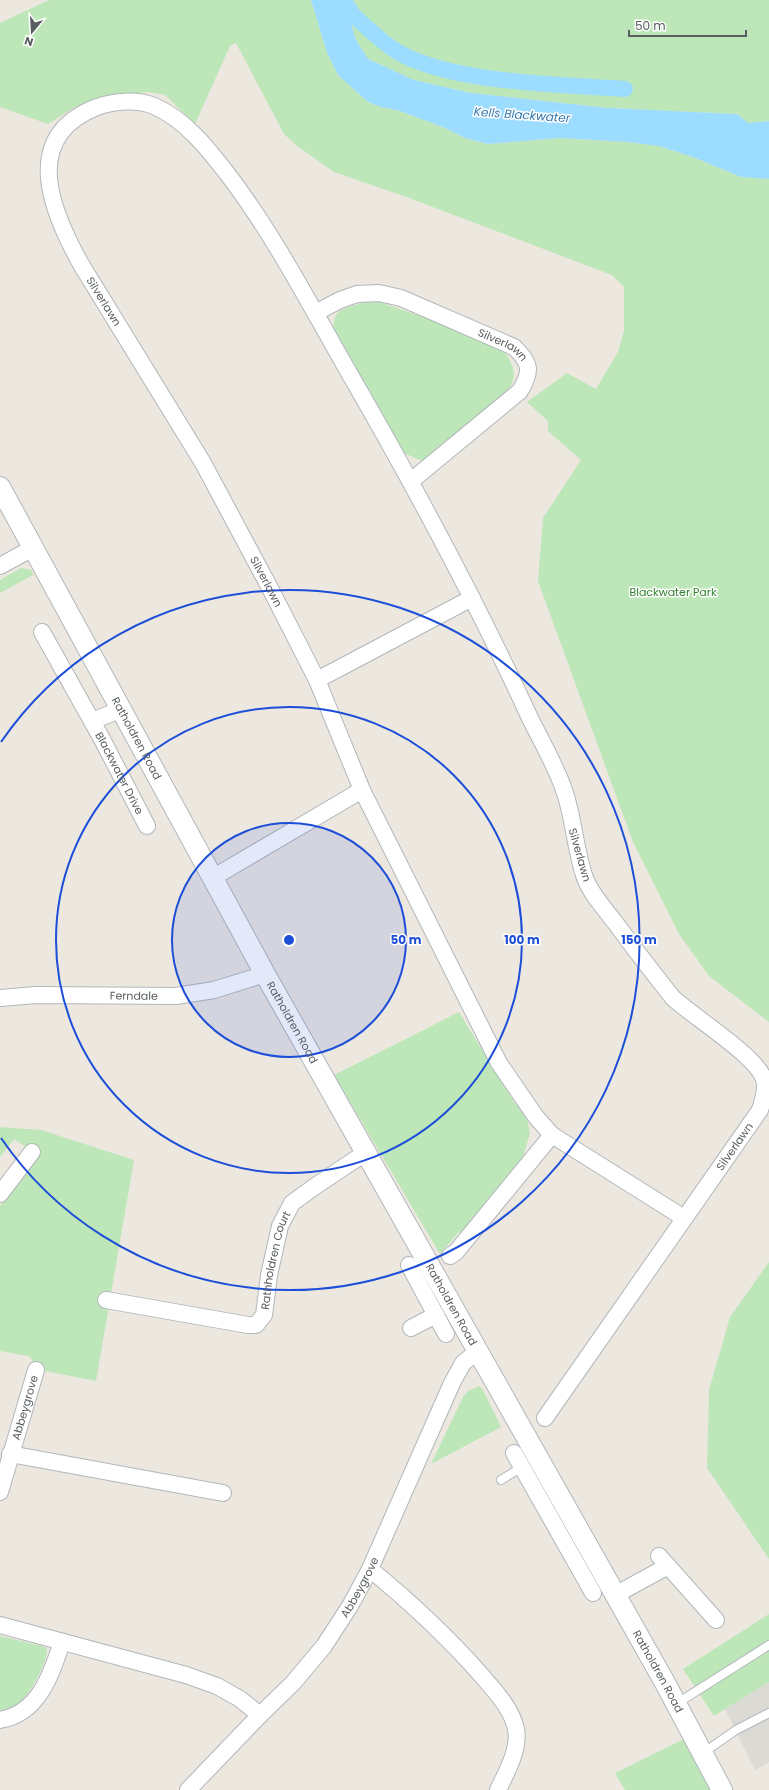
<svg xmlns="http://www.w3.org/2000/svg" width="769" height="1790" font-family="Poppins,sans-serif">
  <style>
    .industrial { fill: #dcdad4 }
    .green { fill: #bde6b9 }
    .water { fill: #9cdcff }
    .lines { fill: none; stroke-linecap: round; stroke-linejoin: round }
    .canal { stroke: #9cdcff; stroke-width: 16 }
    .service-casing { stroke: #b2b6bb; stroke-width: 10 }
    .minor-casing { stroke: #b2b6bb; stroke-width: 18 }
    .tertiary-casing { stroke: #b2b6bb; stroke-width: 22 }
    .service { stroke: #fff; stroke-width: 8 }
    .minor { stroke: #fff; stroke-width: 16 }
    .tertiary { stroke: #fff; stroke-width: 20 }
    .ring { fill: none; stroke: #1d4ed8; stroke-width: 2 }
    .labels { text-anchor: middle; stroke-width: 3; stroke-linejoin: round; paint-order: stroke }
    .street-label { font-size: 11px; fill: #585d61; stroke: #fff }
    .park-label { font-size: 11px; fill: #31822e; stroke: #fff }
    .water-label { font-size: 12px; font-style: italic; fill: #3378ad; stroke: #fff }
    .centre { fill: #1d4ed8; stroke: #fff; stroke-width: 2 }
    .ring-label { font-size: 12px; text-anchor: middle; font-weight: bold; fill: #1d4ed8; stroke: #fff; stroke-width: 3; stroke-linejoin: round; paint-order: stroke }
  </style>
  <rect width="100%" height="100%" fill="#ece8df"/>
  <polygon class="industrial" points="769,1682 769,1762 755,1770 725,1709"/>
  <g class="green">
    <polygon points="49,0 311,0 327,53 338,75 368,102 381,107 400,111 445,128 465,138 488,144 559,138 628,142 659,146 693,157 741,177 769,179 769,1022 709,976 679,934 633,842 538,581 543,518 581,460 548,431 548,421 527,402 567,373 596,389 618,352 624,331 624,287 612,275 409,198 334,172 297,146 284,134 236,43 230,46 195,124 165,95 147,92 101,97 75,107 48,124 0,107 0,23"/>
    <polygon points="353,0 769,0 769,121 748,123 737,114 608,108 471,93 414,80 368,59 356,40 351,23 362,14"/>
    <path d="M 366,302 L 380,302 C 401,310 495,340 505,353 C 516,368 516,377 508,392 L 431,458 L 422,461 L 404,453 L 335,339 C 329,310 342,308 366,302 Z"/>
    <polygon points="21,568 32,570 33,575 0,593 0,580"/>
    <polygon points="459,1012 514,1102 526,1114 530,1133 523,1157 473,1227 458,1233 440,1254 334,1075"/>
    <polygon points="0,1127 41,1130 134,1160 96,1381 40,1370 29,1356 0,1351 0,1206 38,1155 14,1139 0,1157"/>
    <polygon points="769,1262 769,1559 707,1468 709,1390 730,1317"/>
    <polygon points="479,1386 483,1390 501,1427 431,1464 463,1397 468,1391"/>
    <polygon points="769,1614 769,1682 714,1716 683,1669"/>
    <path d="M 0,1636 L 42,1646 L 47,1648 C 48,1664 26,1702 12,1709 C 9,1710 4,1710 0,1711 Z"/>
    <polygon points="684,1739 711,1790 625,1790 615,1773"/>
  </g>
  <polygon class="water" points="311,0 353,0 362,14 351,23 356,40 368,59 414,80 471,93 608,108 737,114 748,123 769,121 769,179 741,177 693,157 659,146 628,142 559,138 488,144 465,138 445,128 400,111 381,107 368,102 338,75 327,53"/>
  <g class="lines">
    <path class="canal" d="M 328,0 C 336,5 346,10 354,16 C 368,28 380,41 396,51 C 452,84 559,84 625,89"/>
    <defs>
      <g id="service">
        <polyline points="501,1480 522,1467"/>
        <polyline points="676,1704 769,1645"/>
        <polyline points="703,1753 736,1730 769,1713"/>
      </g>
      <g id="minor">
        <path id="s1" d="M 315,313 L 340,300 L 357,294 L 379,293 L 401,298 L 514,347 C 531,363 532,371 520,391 L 411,481"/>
        <polyline points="0,566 33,548"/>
        <path id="s2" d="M 42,632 L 103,741 L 147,826"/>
        <polyline points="317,680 472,598"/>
        <polyline points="92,721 122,709"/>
        <polyline points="214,877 362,790"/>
        <path id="s3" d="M 0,998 L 36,995 L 176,996 L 214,990 L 265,974"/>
        <polyline points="0,1194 32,1152"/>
        <polyline points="450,1256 456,1252 552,1135"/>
        <polyline points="409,1265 446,1334"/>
        <path id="s4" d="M 106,1300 L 248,1325 L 256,1325 L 264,1315 L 269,1275 L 280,1226 L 292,1203 L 314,1187 L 365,1153"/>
        <polyline points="411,1328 436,1315"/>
        <path id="s5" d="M 545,1418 L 760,1110 C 763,1100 768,1086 763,1077 C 753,1054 695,1018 673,998 C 653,973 633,947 614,921 C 604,908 591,894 585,878 C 575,850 574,818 564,790 C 555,764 540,739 528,714 C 473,594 410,478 344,364 C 308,301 273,234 229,176 C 209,150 185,119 154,106 C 137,99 114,101 97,107 C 19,137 52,213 82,266 L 203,463 L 272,592 L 317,680 L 362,790 L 499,1063 L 536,1117 L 552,1135 L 684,1218"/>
        <polyline points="514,1453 593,1593"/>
        <polyline points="10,1454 223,1493"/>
        <path id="s6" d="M 0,1492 L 36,1370"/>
        <polyline points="659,1556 716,1620"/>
        <path d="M 370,1569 C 410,1602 448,1637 482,1676 C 495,1691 512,1709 516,1729 C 520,1749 506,1773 498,1790"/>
        <polyline points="615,1595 668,1566"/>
        <polyline points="0,1625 186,1675 217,1686 240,1699 260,1715"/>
        <path d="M 0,1720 C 39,1713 51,1675 62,1642"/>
        <path id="s7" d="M 188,1790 L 260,1715 L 293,1683 L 324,1646 L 350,1606 L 370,1569 L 452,1383 L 463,1363 L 478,1351"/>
      </g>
      <g id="tertiary">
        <path id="s8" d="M 0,487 L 265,974 L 664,1681 L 722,1790"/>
      </g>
    </defs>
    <use href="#service" class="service-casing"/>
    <use href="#minor" class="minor-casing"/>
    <use href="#tertiary" class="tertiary-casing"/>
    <use href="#service" class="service"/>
    <use href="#minor" class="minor"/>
    <use href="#tertiary" class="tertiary"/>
  </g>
  <circle cx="289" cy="940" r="117" fill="#1d4ed8" fill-opacity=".12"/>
  <g class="ring">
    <circle cx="289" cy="940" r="117"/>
    <circle cx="289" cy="940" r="233"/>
    <path d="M1 742A350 350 0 1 1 1 1138"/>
  </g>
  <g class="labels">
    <g class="street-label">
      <text dy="4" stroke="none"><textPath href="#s5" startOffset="1861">Silverlawn</textPath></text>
      <text dy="4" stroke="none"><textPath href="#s1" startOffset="203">Silverlawn</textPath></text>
      <text dy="4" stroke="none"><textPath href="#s5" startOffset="2185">Silverlawn</textPath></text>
      <text dy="4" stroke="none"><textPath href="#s8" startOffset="286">Ratholdren Road</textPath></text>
      <text dy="4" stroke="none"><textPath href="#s2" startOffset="161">Blackwater Drive</textPath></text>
      <text transform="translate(580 855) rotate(74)" y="4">Silverlawn</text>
      <text dy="4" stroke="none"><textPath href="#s3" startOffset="134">Ferndale</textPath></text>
      <text dy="4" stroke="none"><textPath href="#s8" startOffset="610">Ratholdren Road</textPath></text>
      <text dy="4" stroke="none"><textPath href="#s5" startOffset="331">Silverlawn</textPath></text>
      <text dy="4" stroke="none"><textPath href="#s4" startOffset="221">Rathholdren Court</textPath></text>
      <text dy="4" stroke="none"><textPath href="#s8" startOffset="934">Ratholdren Road</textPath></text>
      <text dy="4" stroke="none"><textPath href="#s6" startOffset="88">Abbeygrove</textPath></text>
      <text dy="4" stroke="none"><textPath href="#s7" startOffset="267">Abbeygrove</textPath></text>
      <text dy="4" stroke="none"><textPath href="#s8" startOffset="1355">Ratholdren Road</textPath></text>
    </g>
    <g class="park-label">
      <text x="673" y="596">Blackwater Park</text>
    </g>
    <g class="water-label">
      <text transform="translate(522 115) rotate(4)" y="4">Kells Blackwater</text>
    </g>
  </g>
  <circle cx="289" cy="940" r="6" class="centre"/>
  <g class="ring-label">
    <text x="406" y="944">50 m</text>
    <text x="522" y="944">100 m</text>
    <text x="639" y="944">150 m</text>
  </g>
  <g transform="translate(32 32) rotate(198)" stroke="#ffffff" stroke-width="3" paint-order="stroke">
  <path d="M0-3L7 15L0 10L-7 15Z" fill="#585d61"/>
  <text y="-6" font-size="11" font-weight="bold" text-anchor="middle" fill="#585d61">N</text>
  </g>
  <path d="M629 30v6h117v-6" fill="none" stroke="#585d61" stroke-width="2"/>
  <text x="635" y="30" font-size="12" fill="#585d61" stroke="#ffffff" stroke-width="3" paint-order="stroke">50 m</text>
</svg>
